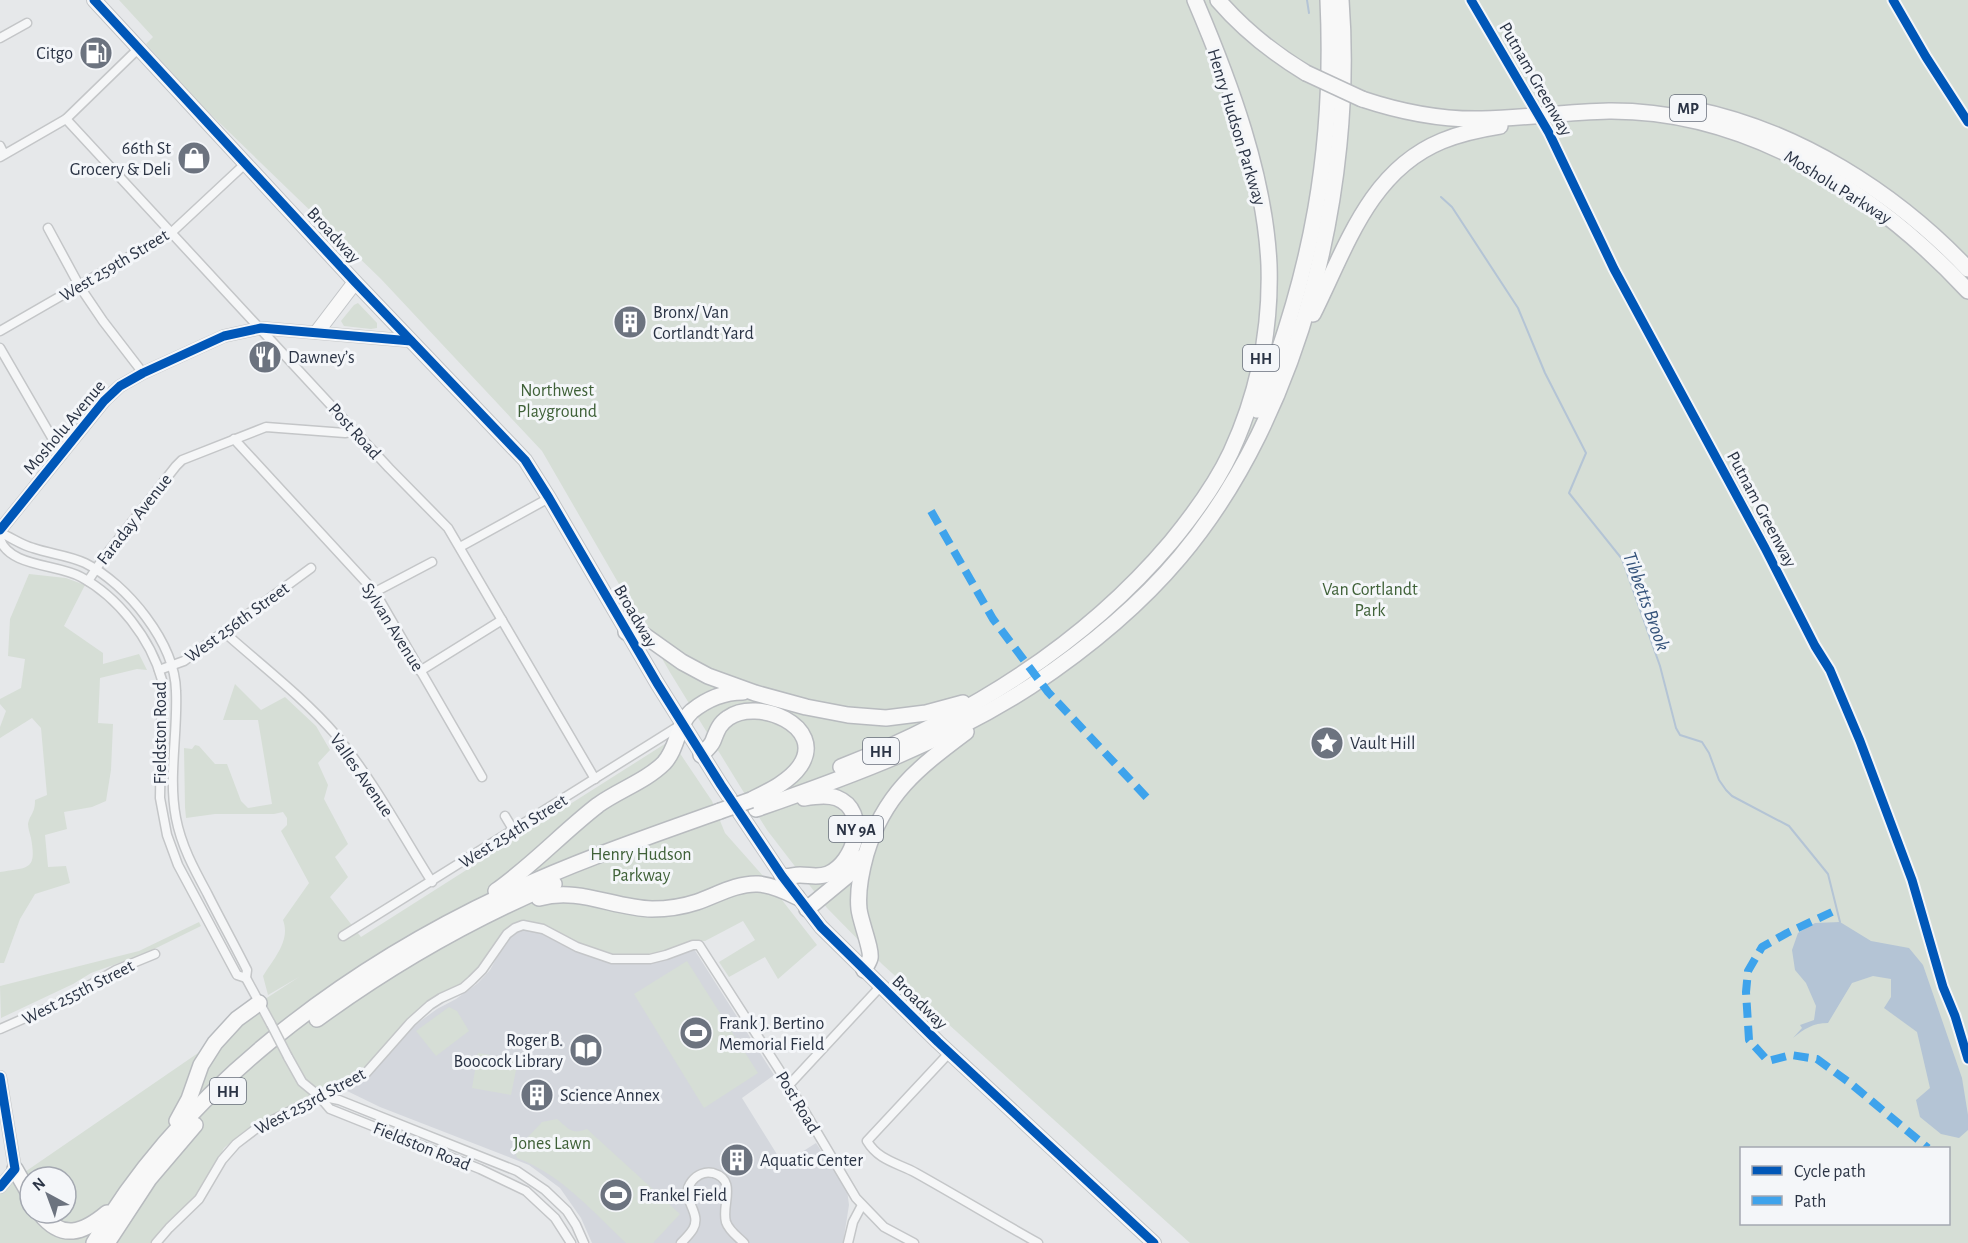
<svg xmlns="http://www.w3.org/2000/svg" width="1968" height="1243" font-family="'Alegreya Sans',sans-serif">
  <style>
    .built { fill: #d4d7dd }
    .green { fill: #d6ded6; fill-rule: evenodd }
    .water { fill: #b4c4d5 }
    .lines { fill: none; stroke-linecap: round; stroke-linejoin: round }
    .stream { stroke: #b4c4d5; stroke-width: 2 }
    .minor-casing { stroke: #c4c6c8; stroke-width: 11 }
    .tertiary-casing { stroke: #c4c6c8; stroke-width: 14 }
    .primary-casing { stroke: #c2c5c8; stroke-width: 16 }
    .motorway-casing { stroke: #b8bbbf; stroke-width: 18 }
    .minor { stroke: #f5f6f7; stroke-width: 8 }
    .tertiary { stroke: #f5f6f7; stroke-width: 10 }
    .primary { stroke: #f8f8f8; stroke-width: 14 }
    .motorway { stroke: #f8f8f8; stroke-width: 15 }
    .minor-bridge-casing { stroke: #c4c6c8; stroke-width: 11; stroke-linecap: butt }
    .motorway-bridge-casing { stroke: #b8bbbf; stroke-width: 18; stroke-linecap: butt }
    .minor-bridge { stroke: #f5f6f7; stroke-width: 8 }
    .motorway-bridge { stroke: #f8f8f8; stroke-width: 15 }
    .quiet { stroke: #3ea3ec; stroke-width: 8; stroke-dasharray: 15 8; stroke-linecap: butt }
    .cycleway-casing { stroke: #f4f6f9; stroke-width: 13 }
    .cycleway { stroke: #0057b8; stroke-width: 9 }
    .labels { text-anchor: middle; stroke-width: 6; stroke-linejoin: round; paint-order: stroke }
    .shield { fill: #f4f6f9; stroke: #676e7b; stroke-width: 1.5 }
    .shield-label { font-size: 16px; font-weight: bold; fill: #2b3445 }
    .poi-label { font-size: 18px; fill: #2b3445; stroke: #f4f6f9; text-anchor: start }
    .street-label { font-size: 18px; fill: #2b3445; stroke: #f4f6f9 }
    .park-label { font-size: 18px; fill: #3f6138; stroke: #f4f6f9 }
    .water-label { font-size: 20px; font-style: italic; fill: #34527a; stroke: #f4f6f9 }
  </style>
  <rect width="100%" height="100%" fill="#e6e8ea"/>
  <polygon class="built" points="529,928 541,931 618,961 694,949 774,1075 742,1098 783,1164 816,1143 847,1190 849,1205 843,1243 592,1243 581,1218 560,1188 529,1165 380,1107 345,1090 373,1072 395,1045 415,1025 437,1009 456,999 478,983 490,970 507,939 517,931"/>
  <g class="green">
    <path d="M 119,0 L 1968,0 L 1968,1243 L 1190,1243 L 882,964 L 827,908 L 767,830 L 671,674 L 542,451 L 381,279 L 197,101 L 146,44 L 153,37 ZM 1742,1148 L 1948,1148 L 1948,1224 L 1742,1224 Z"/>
    <polygon points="358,303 377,323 377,328 371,329 344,326 341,321 354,305"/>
    <path d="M 29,574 L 66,578 L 85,585 L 64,626 L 103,653 L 103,664 L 139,654 L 147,670 L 137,669 L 100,678 L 98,723 L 113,724 L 111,770 L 106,801 L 92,807 L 64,812 L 67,829 L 45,835 L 48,867 L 66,866 L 70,883 L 35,894 L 20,919 L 4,963 L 0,963 L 0,872 C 28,867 37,871 31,838 C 30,834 28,828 28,824 C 30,814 35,814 35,800 L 47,795 L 41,728 L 32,718 L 0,738 L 0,727 L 6,711 L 0,704 L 0,699 L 21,688 L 25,659 L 8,656 L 10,619 Z"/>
    <path d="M 235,684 L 261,710 L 285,697 L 316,726 L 330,750 L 318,763 L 328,785 L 324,799 L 348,844 L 335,857 L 348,877 L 330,897 L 361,937 L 671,740 L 712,801 L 725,833 L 764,877 L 817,945 L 778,979 L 765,957 L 729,977 L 719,962 L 755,940 L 743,921 L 705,941 L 693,941 L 670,951 L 634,956 L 613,954 L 579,945 L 551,928 L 536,923 L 521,923 L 477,970 L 461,985 L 433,999 L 398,1030 L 372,1064 L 247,1129 L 224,1148 L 204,1187 L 153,1243 L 0,1243 L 0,1194 L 19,1176 L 201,1051 L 259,1003 L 299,977 L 268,995 L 263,976 C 273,959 291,941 283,920 L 309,883 L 281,831 L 287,825 L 287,818 L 283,812 L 274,814 L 215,814 L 186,818 L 185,807 L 184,748 L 192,749 L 195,745 L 199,746 L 215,764 L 227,764 L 241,801 L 248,808 L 272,804 L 258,720 L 223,720 ZM 30,1177 L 66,1177 L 66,1213 L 30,1213 Z"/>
    <polygon points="199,922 201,926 144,954 91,973 73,984 1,1018 0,986 139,951"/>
    <polygon points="687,961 758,1073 704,1108 634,994"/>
    <polygon points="449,1007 457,1011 469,1031 436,1056 416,1031"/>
    <polygon points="478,1053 518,1060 511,1095 472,1088"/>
    <path d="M 557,1119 C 569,1129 572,1135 587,1129 L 680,1214 L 653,1243 L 626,1243 C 593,1212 561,1174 517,1158 L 515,1151 L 542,1122 Z"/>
  </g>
  <path class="water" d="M 1840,922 L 1871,941 L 1909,948 L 1923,965 L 1962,1078 L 1968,1115 L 1968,1130 L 1959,1138 L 1941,1134 L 1920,1117 L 1916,1100 L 1930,1088 L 1917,1032 L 1884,1008 L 1891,997 L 1891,979 L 1873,976 L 1852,983 L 1828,1023 C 1813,1023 1804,1029 1793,1038 L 1802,1028 L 1800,1025 L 1814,1020 L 1816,1006 L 1806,983 L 1795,970 L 1792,950 L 1798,933 L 1815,923 Z"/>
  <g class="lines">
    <g class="stream">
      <polyline points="1307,0 1309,13"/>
      <polyline points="1441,197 1452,207 1518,308 1545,373 1586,453 1569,493 1622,559 1660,666 1676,728 1680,735 1702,742 1709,753 1719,780 1726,790 1732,796 1789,826 1828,874 1840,922"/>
    </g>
    <defs>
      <g id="minor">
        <polyline points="0,38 27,23"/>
        <polyline points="66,119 389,468 448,528 595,779"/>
        <polyline points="0,146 4,154"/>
        <polyline points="0,157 66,119 138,49"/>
        <polyline points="48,228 80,287 103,321 143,373"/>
        <polyline points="0,331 172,232 246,163"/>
        <polyline points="0,348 62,455"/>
        <polyline points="234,439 375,592 482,777"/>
        <path d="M 0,533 C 11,537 21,545 33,548 C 50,554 68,555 85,563 C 127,584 175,643 176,691 C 178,733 168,777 176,818 C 181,845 194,869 207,893 C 220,919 234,944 247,970 L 246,978 L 271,1024"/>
        <path d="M 0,539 C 9,567 58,564 81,577 C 118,597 151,639 162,680 L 160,798 L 167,835 L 178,865 L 237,975 L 246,978"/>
        <polyline points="460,547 549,498"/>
        <polyline points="88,581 102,560 176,466 182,460 266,427 345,433 356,431"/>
        <polyline points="375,592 432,562"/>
        <path d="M 224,632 C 261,665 303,697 336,735 C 373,780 401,833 432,882"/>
        <polyline points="159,670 184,661 311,568"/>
        <polyline points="420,671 502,620"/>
        <polyline points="505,816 514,831"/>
        <polyline points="343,936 679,726"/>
        <polyline points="0,1029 57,1004 116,970 155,954"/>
        <path d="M 950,1052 L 867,1141 C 879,1161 898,1163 916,1173 C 957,1196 997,1220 1038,1243"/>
        <polyline points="288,1057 302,1082 319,1096 330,1109 480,1169 526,1191 555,1218 571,1243"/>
        <polyline points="789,1085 880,987"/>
        <polyline points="319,1096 339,1100 517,1171 545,1190 567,1211 576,1225 584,1243"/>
        <polyline points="156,1243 169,1228 199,1199 222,1160 236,1144 257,1128 366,1073 411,1022 430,1005 441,998 463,988 472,980 482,970 507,934 515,928 523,925 543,929 577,947 612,959 650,959 666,955 693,945 699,945 789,1085 856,1198 884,1227 914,1243"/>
        <path d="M 681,1243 C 685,1239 690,1234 693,1229 C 703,1212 678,1198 692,1181 C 697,1175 705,1171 713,1173 C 738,1180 721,1205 726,1222 C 729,1231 738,1237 744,1243"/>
        <polyline points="848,1243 853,1222 862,1205"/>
      </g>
      <g id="tertiary">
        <polyline points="0,530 104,401 120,386 143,373 224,336 261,328 411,341"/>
        <polyline points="0,1077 15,1169 0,1187"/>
      </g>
      <g id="primary">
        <polyline points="94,0 355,282 525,460 549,498 657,683 721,785 782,876 821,927 938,1042 1154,1243"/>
        <polyline points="317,332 355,282"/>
      </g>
      <g id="motorway">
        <path d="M 1218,0 C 1243,29 1273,53 1306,73"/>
        <path d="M 1362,99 C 1401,112 1441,120 1482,119 C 1524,118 1566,112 1609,111 C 1748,110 1876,192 1968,291"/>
        <path d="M 1692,109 C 1797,130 1895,192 1968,269"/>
        <path d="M 1313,314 C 1346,248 1369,171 1442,141 C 1461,133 1481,129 1500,126"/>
        <path d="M 1257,410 C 1312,273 1335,148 1328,0"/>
        <polyline points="626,632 644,635 682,662 708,676 755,693 806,707 848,715 886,718 926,713 963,703"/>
        <path d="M 701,755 C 706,750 711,746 713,741 C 717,731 719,724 728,718 C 757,697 827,726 800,766 C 789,782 767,792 751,800"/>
        <path d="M 841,767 C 966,718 1084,645 1171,542 C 1194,514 1216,484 1231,452 C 1258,393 1271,329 1269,265 C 1265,176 1230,82 1195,0"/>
        <path d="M 756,809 C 851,776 946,741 1031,686 C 1085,650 1138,607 1180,557 C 1302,412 1355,186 1341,0"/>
        <path d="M 782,876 C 788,878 793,875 800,875 C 810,875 818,878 828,874 C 855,863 870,811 837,798 C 827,794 815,796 804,798"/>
        <path d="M 496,891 C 533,865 563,832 598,805 C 619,790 646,781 664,763 C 678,748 677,724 692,711 C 707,699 724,692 743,692"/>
        <path d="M 539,898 C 579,887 613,908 652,909 C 667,909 682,907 697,902 C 717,895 737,883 758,884 C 772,885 785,891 797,897"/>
        <polyline points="807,909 847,876 861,858"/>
        <path d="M 864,970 C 866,966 869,962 870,958 C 872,950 860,920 859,909 C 857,890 861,872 866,854 C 884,794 918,768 966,732"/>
        <path d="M 317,1019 C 391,965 469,920 554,884"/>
        <polyline points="177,1121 189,1099 201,1065 215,1043 237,1019 259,1003"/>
        <polyline points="15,1169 30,1195"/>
        <path d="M 40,1213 C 62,1241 83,1233 107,1213"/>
        <path d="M 94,1243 C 182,1089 346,969 504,895 C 574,862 647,837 720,811"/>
        <polyline points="107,1243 149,1179 195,1125"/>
      </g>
    </defs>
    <use href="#minor" class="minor-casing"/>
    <use href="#tertiary" class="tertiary-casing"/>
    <use href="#primary" class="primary-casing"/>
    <use href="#motorway" class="motorway-casing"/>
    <use href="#minor" class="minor"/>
    <use href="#tertiary" class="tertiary"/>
    <use href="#primary" class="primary"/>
    <use href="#motorway" class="motorway"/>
    <defs>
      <polyline id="minor-bridge" points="271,1024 288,1057"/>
      <g id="motorway-bridge">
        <polyline points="1306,73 1362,99"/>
        <polyline points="720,811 751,800"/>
      </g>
    </defs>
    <use href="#minor-bridge" class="minor-bridge-casing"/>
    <use href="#motorway-bridge" class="motorway-bridge-casing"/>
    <use href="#minor-bridge" class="minor-bridge"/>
    <use href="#motorway-bridge" class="motorway-bridge"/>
    <g class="quiet">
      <polyline points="931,511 993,619 1048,692 1151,802"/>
      <polyline points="1832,912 1787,933 1762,947 1748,971 1746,992 1749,1040 1768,1061 1791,1055 1817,1059 1850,1083 1928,1148"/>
    </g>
    <defs>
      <g id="cycleway">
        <polyline points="94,0 355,282 525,460 549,498 657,683 721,785 782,876 821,927 938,1042 1154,1243"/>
        <polyline points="1471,0 1549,133 1614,269 1765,548 1815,646 1830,670 1860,741 1912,880 1943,987 1955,1016 1968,1059"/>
        <polyline points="1893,0 1926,57 1968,122"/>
        <polyline points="0,530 104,401 120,386 143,373 224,336 261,328 411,341"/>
        <polyline points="0,1077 15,1169 0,1187"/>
      </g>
    </defs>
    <use href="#cycleway" class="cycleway-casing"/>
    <use href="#cycleway" class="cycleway"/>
  </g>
  <defs>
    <symbol id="fuel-disc" viewBox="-11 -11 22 22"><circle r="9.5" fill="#6c737f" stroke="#f4f6f9"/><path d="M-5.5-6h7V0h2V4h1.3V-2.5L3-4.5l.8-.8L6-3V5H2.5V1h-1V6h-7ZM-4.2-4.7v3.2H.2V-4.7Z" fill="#fff"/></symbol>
    <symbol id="shop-disc" viewBox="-11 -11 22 22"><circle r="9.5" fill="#6c737f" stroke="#f4f6f9"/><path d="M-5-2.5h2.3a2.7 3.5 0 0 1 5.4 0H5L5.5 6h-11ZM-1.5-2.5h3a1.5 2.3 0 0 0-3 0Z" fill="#fff"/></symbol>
    <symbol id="building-disc" viewBox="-11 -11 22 22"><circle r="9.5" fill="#6c737f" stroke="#f4f6f9"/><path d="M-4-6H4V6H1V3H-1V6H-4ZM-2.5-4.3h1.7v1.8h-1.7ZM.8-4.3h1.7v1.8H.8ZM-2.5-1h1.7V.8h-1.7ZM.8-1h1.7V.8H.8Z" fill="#fff"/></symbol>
    <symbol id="restaurant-disc" viewBox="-11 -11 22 22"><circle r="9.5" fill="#6c737f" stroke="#f4f6f9"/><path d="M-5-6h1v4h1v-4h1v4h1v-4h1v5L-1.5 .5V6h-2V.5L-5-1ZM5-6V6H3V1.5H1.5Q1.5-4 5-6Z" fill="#fff"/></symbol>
    <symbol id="sight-disc" viewBox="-11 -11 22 22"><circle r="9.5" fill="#6c737f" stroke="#f4f6f9"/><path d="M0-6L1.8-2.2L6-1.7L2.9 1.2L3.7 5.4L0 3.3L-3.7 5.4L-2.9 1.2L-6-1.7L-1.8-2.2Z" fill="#fff"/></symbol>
    <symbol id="stadium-disc" viewBox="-11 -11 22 22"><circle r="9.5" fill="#6c737f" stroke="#f4f6f9"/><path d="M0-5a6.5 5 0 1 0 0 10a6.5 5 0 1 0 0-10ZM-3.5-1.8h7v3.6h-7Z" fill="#fff"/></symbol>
    <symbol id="library-disc" viewBox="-11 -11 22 22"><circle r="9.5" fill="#6c737f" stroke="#f4f6f9"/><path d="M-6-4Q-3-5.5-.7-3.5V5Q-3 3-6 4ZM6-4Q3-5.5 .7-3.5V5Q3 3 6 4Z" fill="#fff"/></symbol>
  </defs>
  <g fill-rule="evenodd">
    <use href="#fuel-disc" x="77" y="34" width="38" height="38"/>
    <use href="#shop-disc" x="175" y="139" width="38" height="38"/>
    <use href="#building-disc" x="611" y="303" width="38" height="38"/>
    <use href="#restaurant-disc" x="246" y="338" width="38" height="38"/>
    <use href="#sight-disc" x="1308" y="724" width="38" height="38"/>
    <use href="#stadium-disc" x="677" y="1014" width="38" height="38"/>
    <use href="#library-disc" x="567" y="1031" width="38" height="38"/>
    <use href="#building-disc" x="518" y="1076" width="38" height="38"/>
    <use href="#building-disc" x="718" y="1141" width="38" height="38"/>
    <use href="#stadium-disc" x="597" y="1176" width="38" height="38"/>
  </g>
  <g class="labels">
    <g class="shield">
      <rect x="1670" y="95" width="36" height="26" rx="4.5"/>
      <rect x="1243" y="345" width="36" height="26" rx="4.5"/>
      <rect x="863" y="738" width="36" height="26" rx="4.5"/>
      <rect x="829" y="816" width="54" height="26" rx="4.5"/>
      <rect x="210" y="1078" width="36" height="26" rx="4.5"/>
    </g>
    <g class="shield-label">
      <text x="1688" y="114">MP</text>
      <text x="1261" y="364">HH</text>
      <text x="881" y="757">HH</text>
      <text x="856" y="835">NY 9A</text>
      <text x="228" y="1097">HH</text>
    </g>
    <g class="poi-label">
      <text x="73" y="59" text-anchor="end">Citgo</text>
      <text x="171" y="154" text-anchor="end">66th St<tspan x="171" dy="21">Grocery &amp; Deli</tspan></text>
      <text x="653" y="318">Bronx/ Van<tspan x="653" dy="21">Cortlandt Yard</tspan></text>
      <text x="288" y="363">Dawney’s</text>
      <text x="1350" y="749">Vault Hill</text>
      <text x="719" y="1029">Frank J. Bertino<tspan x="719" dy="21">Memorial Field</tspan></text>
      <text x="563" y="1046" text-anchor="end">Roger B.<tspan x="563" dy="21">Boocock Library</tspan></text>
      <text x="560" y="1101">Science Annex</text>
      <text x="760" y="1166">Aquatic Center</text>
      <text x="639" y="1201">Frankel Field</text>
    </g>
    <g class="street-label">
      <text transform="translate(1536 79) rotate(60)" y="6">Putnam Greenway</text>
      <text transform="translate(1237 127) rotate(73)" y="6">Henry Hudson Parkway</text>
      <text transform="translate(1838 187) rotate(32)" y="6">Mosholu Parkway</text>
      <text transform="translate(334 235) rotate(47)" y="6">Broadway</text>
      <text transform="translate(114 265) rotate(-31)" y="6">West 259th Street</text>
      <text transform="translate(64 427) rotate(-50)" y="6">Mosholu Avenue</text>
      <text transform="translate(355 431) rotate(48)" y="6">Post Road</text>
      <text transform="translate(1762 509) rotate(62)" y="6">Putnam Greenway</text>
      <text transform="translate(134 519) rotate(-52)" y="6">Faraday Avenue</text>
      <text transform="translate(636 616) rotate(60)" y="6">Broadway</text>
      <text transform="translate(237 622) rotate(-36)" y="6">West 256th Street</text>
      <text transform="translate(393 627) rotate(58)" y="6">Sylvan Avenue</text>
      <text transform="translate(160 733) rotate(-90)" y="6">Fieldston Road</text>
      <text transform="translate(362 775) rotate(55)" y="6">Valles Avenue</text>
      <text transform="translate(513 831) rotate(-32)" y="6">West 254th Street</text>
      <text transform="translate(78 992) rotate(-27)" y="6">West 255th Street</text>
      <text transform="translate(920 1002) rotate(44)" y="6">Broadway</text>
      <text transform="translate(310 1101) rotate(-28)" y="6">West 253rd Street</text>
      <text transform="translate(798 1102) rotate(59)" y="6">Post Road</text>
      <text transform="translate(422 1146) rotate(22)" y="6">Fieldston Road</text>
    </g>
    <g class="park-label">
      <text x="557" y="396">Northwest<tspan x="557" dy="21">Playground</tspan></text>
      <text x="1370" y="595">Van Cortlandt<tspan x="1370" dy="21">Park</tspan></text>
      <text x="641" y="860">Henry Hudson<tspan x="641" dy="21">Parkway</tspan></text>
      <text x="552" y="1149">Jones Lawn</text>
    </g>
    <g class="water-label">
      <text transform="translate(1647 601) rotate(70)" y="7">Tibbetts Brook</text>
    </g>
  </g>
  <rect x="1740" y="1147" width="210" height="78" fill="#f4f6f9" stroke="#a4a8b1" stroke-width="1.5"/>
  <rect x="1752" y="1166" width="30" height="9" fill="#0057b8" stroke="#a4a8b1" stroke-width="1.5"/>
  <text x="1794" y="1177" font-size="18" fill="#2b3445">Cycle path</text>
  <rect x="1752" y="1196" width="30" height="9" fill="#3ea3ec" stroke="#a4a8b1" stroke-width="1.5"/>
  <text x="1794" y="1207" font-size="18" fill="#2b3445">Path</text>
  <g transform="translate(48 1195) rotate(319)"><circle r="28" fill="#f4f6f9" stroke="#a4a8b1" stroke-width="1.5"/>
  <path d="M0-4.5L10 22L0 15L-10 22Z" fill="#6c737f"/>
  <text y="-9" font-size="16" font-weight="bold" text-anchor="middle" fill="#2b3445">N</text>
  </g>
</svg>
